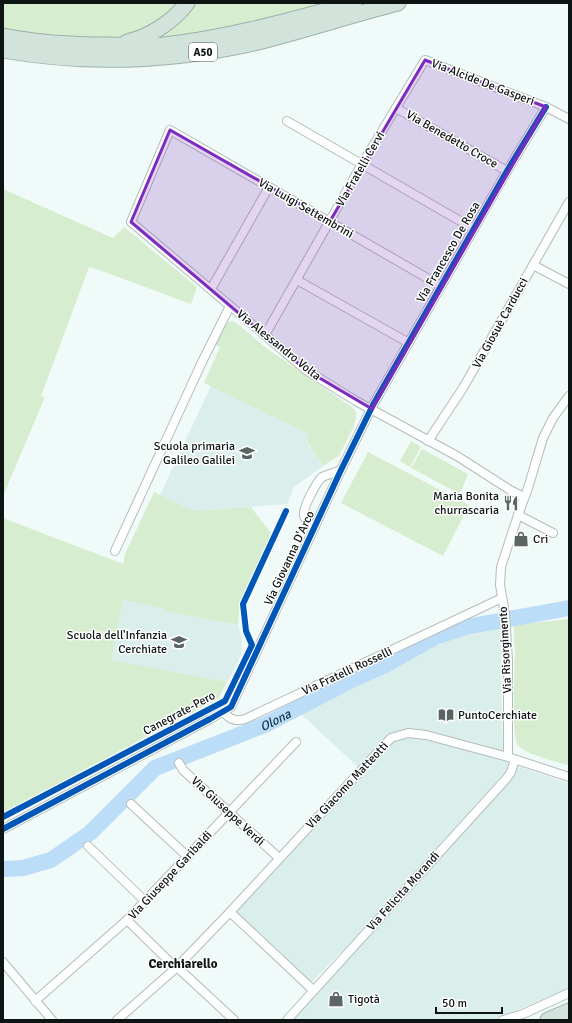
<svg xmlns="http://www.w3.org/2000/svg" width="572" height="1023" font-family="Signika,sans-serif">
  <style>
    .built { fill: #daeeec }
    .green { fill: #d7edcf }
    .lines { fill: none; stroke-linecap: round; stroke-linejoin: round }
    .river { stroke: #bbddf7; stroke-width: 16 }
    .street-casing { stroke: #b5bcbb; stroke-width: 10 }
    .highway-casing { stroke: #9cb2aa; stroke-width: 17 }
    .street { stroke: #fdfefe; stroke-width: 8 }
    .highway { stroke: #d1e3db; stroke-width: 15 }
    .cycleway-casing { stroke: #fff; stroke-width: 8 }
    .cycleway { stroke: #0057b8; stroke-width: 6 }
    .marked { fill: #7b2cbf; fill-opacity: 0.2; stroke: #7b2cbf; stroke-width: 3; stroke-linejoin: round }
    .labels { text-anchor: middle; stroke-width: 3; stroke-linejoin: round; paint-order: stroke }
    .shield { fill: #fff; stroke: #565a5a; stroke-width: 1 }
    .shield-label { font-size: 11px; font-weight: bold; fill: #0e1414 }
    .street-label { font-size: 12px; fill: #0e1414; stroke: #fff }
    .poi-label { font-size: 12px; fill: #0e1414; stroke: #fff; text-anchor: end }
    .water-label { font-size: 13px; font-style: italic; fill: #14364f; stroke: #fff }
    .neighbourhood-label { font-size: 13px; font-weight: bold; fill: #0e1414; stroke: #fff }
  </style>
  <rect width="100%" height="100%" fill="#f0faf8"/>
  <g class="built">
    <polygon points="211,386 309,434 306,441 323,466 294,487 287,504 193,511 160,495"/>
    <polygon points="123,600 164,608 164,611 238,625 242,637 242,648 239,660 227,682 112,660"/>
    <polygon points="502,628 501,664 503,761 567,783 569,782 569,988 493,1020 294,1020 348,954 345,948 308,986 226,911 359,768 301,714 340,692 445,640"/>
  </g>
  <g class="green">
    <polygon points="3,3 181,3 161,21 124,38 109,40 3,32"/>
    <polygon points="192,3 335,3 235,30 147,42"/>
    <polygon points="3,189 113,238 124,227 197,287 191,304 99,270 89,267 41,396 45,397 3,496"/>
    <polygon points="233,321 238,324 262,345 352,407 356,412 356,419 353,428 339,456 323,466 306,440 309,434 204,383 220,347 215,345 224,326 228,322"/>
    <polygon points="411,441 421,447 410,467 400,461"/>
    <polygon points="422,449 468,474 460,494 411,468"/>
    <polygon points="368,452 469,505 443,556 341,503"/>
    <polygon points="154,492 193,511 251,507 271,533 240,604 238,625 164,611 164,608 123,600 112,660 227,682 219,698 3,813 3,518 123,564 125,554"/>
    <path d="M 569,619 L 569,765 C 557,762 524,754 518,745 C 511,736 515,665 515,650 C 514,642 514,633 514,625 Z"/>
  </g>
  <g class="lines">
    <path class="river" id="s1" d="M 3,869 L 23,868 L 51,860 L 90,833 L 155,768 L 267,724 L 352,680 L 385,665 L 435,637 L 466,627 L 569,608"/>
    <defs>
      <g id="street">
        <polyline points="396,108 507,171"/>
        <polyline points="287,121 474,229"/>
        <polyline points="533,265 569,284"/>
        <polyline points="297,280 409,343"/>
        <polyline points="441,286 170,130 131,222 306,370 356,401 457,456 510,490 524,497"/>
        <polyline points="211,289 269,187"/>
        <polyline points="265,335 362,164 425,60 546,107 569,119"/>
        <polyline points="569,396 553,418 543,438 528,488 518,515 501,567 500,585 505,614 508,660 508,757 569,777"/>
        <polyline points="428,441 463,388 569,202"/>
        <polyline points="518,515 553,533"/>
        <path d="M 315,527 C 311,524 306,522 304,516 C 302,509 316,483 322,477 L 341,470"/>
        <polyline points="115,551 202,362 230,306"/>
        <path d="M 223,712 C 230,719 235,722 245,719 L 502,598"/>
        <polyline points="179,763 183,770 279,858"/>
        <polyline points="131,804 188,857"/>
        <polyline points="3,829 210,719 231,707 341,470 373,405 507,171 546,107"/>
        <polyline points="88,846 145,901"/>
        <polyline points="127,920 176,968"/>
        <polyline points="3,962 52,1020"/>
        <polyline points="177,967 234,1020"/>
        <polyline points="313,990 230,912 391,738 408,733 426,735 508,757"/>
        <polyline points="35,1001 127,920 296,742"/>
        <polyline points="117,1020 176,968 230,912"/>
        <polyline points="287,1020 507,778 511,772 515,760"/>
        <polyline points="503,1020 523,1014 569,993"/>
      </g>
      <g id="highway">
        <path d="M 3,36 C 38,43 73,45 109,45 C 127,46 145,46 164,45 C 229,38 291,20 354,3"/>
        <path d="M 127,42 C 149,37 173,22 187,3"/>
        <path d="M 3,50 C 87,65 175,61 258,42 C 305,30 351,15 398,3"/>
        <polyline points="548,1020 569,1011"/>
      </g>
    </defs>
    <use href="#street" class="street-casing"/>
    <use href="#highway" class="highway-casing"/>
    <use href="#street" class="street"/>
    <use href="#highway" class="highway"/>
    <defs>
      <g id="cycleway">
        <polyline points="3,817 225,701 252,645 246,631 243,604 286,511"/>
        <polyline points="3,829 210,719 231,707 341,470 373,405 507,171 546,107"/>
      </g>
    </defs>
    <use href="#cycleway" class="cycleway-casing"/>
    <use href="#cycleway" class="cycleway"/>
  </g>
  <path class="marked" d="M 425,60 L 546,107 L 372,409 L 306,370 L 131,222 L 170,130 L 330,221 Z"/>
  <defs>
    <symbol id="school-bare" viewBox="-9 -9 18 18"><path d="M0-5L7-2L0 1L-7-2ZM-4 1L0 2.5L4 1V4Q0 6-4 4Z" fill="#5d6464" stroke="#fff" stroke-width="2.5" paint-order="stroke"/></symbol>
    <symbol id="restaurant-bare" viewBox="-9 -9 18 18"><path d="M-5-6h1v4h1v-4h1v4h1v-4h1v5L-1.5 .5V6h-2V.5L-5-1ZM5-6V6H3V1.5H1.5Q1.5-4 5-6Z" fill="#5d6464" stroke="#fff" stroke-width="2.5" paint-order="stroke"/></symbol>
    <symbol id="shop-bare" viewBox="-9 -9 18 18"><path d="M-5-2.5h2.3a2.7 3.5 0 0 1 5.4 0H5L5.5 6h-11ZM-1.5-2.5h3a1.5 2.3 0 0 0-3 0Z" fill="#5d6464" stroke="#fff" stroke-width="2.5" paint-order="stroke"/></symbol>
    <symbol id="library-bare" viewBox="-9 -9 18 18"><path d="M-6-4Q-3-5.5-.7-3.5V5Q-3 3-6 4ZM6-4Q3-5.5 .7-3.5V5Q3 3 6 4Z" fill="#5d6464" stroke="#fff" stroke-width="2.5" paint-order="stroke"/></symbol>
  </defs>
  <g fill-rule="evenodd">
    <use href="#school-bare" x="236" y="442" width="22" height="22"/>
    <use href="#restaurant-bare" x="500" y="492" width="22" height="22"/>
    <use href="#shop-bare" x="510" y="528" width="22" height="22"/>
    <use href="#school-bare" x="168" y="631" width="22" height="22"/>
    <use href="#library-bare" x="435" y="704" width="22" height="22"/>
    <use href="#shop-bare" x="325" y="988" width="22" height="22"/>
  </g>
  <g class="labels">
    <rect class="shield" x="189" y="43" width="28" height="18" rx="3"/>
    <g class="shield-label">
      <text x="203" y="56">A50</text>
    </g>
    <g class="street-label">
      <text transform="translate(483 82) rotate(21)" y="4">Via Alcide De Gasperi</text>
      <text transform="translate(452 139) rotate(30)" y="4">Via Benedetto Croce</text>
      <text transform="translate(360 169) rotate(-60)" y="4">Via Fratelli Cervi</text>
      <text transform="translate(306 208) rotate(30)" y="4">Via Luigi Settembrini</text>
      <text transform="translate(448 252) rotate(-60)" y="4">Via Francesco De Rosa</text>
      <text transform="translate(500 323) rotate(-61)" y="4">Via Giosuè Carducci</text>
      <text transform="translate(279 345) rotate(39)" y="4">Via Alessandro Volta</text>
      <text transform="translate(289 558) rotate(-65)" y="4">Via Giovanna D'Arco</text>
      <text transform="translate(505 650) rotate(-93)" y="4">Via Risorgimento</text>
      <text transform="translate(347 671) rotate(-25)" y="4">Via Fratelli Rosselli</text>
      <text transform="translate(179 713) rotate(-28)" y="4">Canegrate-Pero</text>
      <text transform="translate(347 785) rotate(-47)" y="4">Via Giacomo Matteotti</text>
      <text transform="translate(228 811) rotate(43)" y="4">Via Giuseppe Verdi</text>
      <text transform="translate(170 875) rotate(-47)" y="4">Via Giuseppe Garibaldi</text>
      <text transform="translate(403 891) rotate(-48)" y="4">Via Felicita Morandi</text>
    </g>
    <g class="poi-label">
      <text x="235" y="450">Scuola primaria<tspan x="235" dy="14">Galileo Galilei</tspan></text>
      <text x="499" y="500">Maria Bonita<tspan x="499" dy="14">churrascaria</tspan></text>
      <text x="533" y="543" text-anchor="start">Cri</text>
      <text x="167" y="639">Scuola dell'Infanzia<tspan x="167" dy="14">Cerchiate</tspan></text>
      <text x="458" y="719" text-anchor="start">PuntoCerchiate</text>
      <text x="348" y="1003" text-anchor="start">Tigotà</text>
    </g>
    <g class="water-label">
      <text dy="5" stroke="none"><textPath href="#s1" startOffset="318">Olona</textPath></text>
    </g>
    <g class="neighbourhood-label">
      <text x="183" y="968">Cerchiarello</text>
    </g>
  </g>
  <rect width="572" height="1023" fill="none" stroke="#0e1414" stroke-width="8"/>
  <path d="M436 1007v6h66v-6" fill="none" stroke="#0e1414" stroke-width="2"/>
  <text x="442" y="1007" font-size="12" fill="#0e1414" stroke="#ffffff" stroke-width="3" paint-order="stroke">50 m</text>
</svg>
